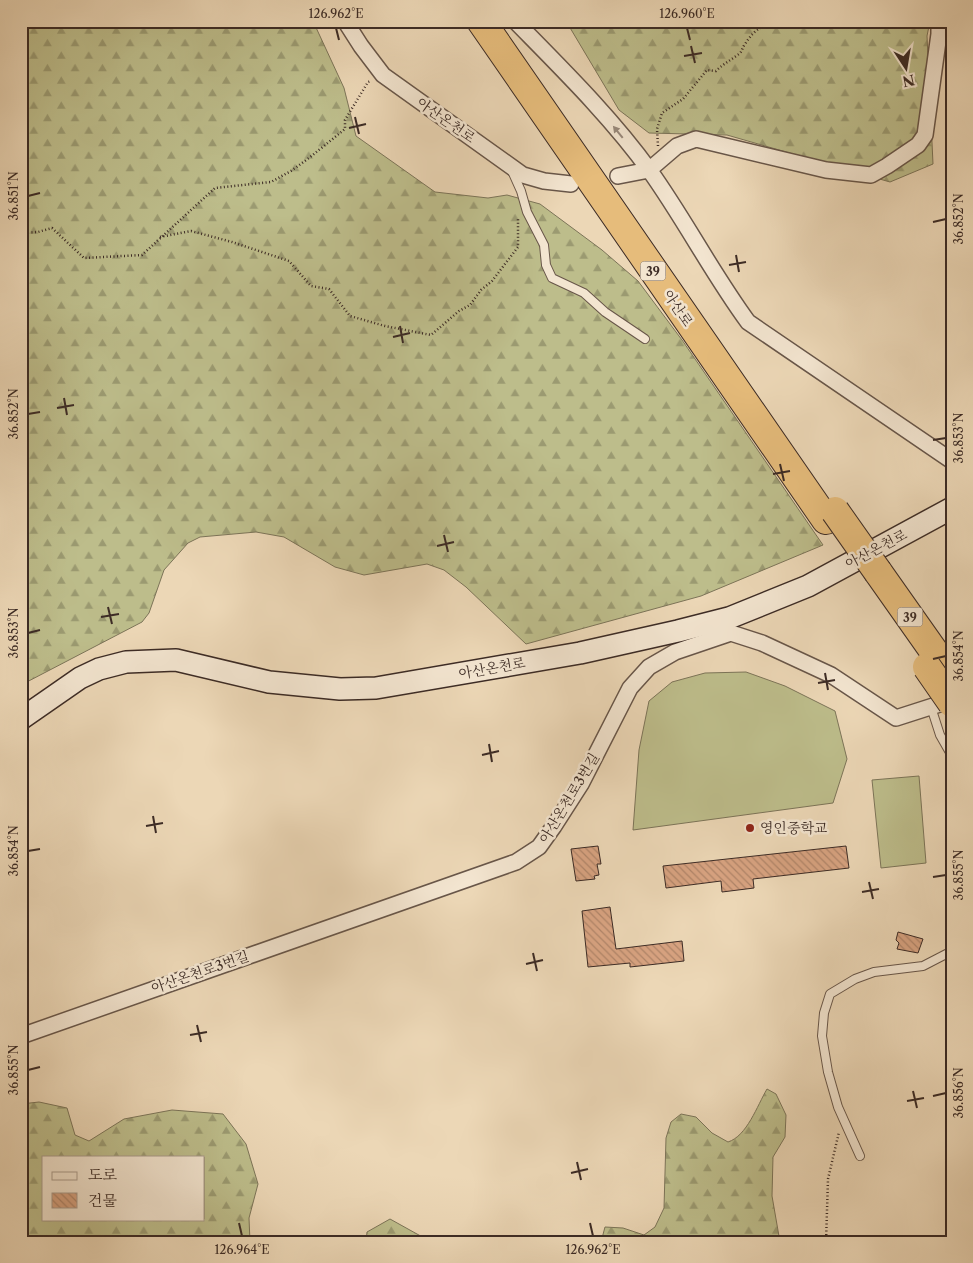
<svg xmlns="http://www.w3.org/2000/svg" width="973" height="1263" font-family="'Libre Caslon Text','Noto Serif KR',serif">
  <style>
    .forest { fill: url(#forest-firs); stroke: #7c7458; fill-rule: evenodd }
    .garden { fill: #bdbd8b; stroke: #7c7458 }
    .building { fill: url(#building-back-hatch); stroke: #3c2b25 }
    .lines { fill: none; stroke-linecap: round; stroke-linejoin: round }
    .lane-casing { stroke: #685649; stroke-width: 10 }
    .street-casing { stroke: #685649; stroke-width: 18 }
    .secondary-casing { stroke: #3c2b25; stroke-width: 24 }
    .highway-casing { stroke: #3c2b25; stroke-width: 30 }
    .path { stroke: #3c2b25; stroke-width: 2.5; stroke-dasharray: 1 2.5; stroke-linecap: butt }
    .lane { stroke: #f3e5d0; stroke-width: 8 }
    .street { stroke: #f3e5d0; stroke-width: 15 }
    .secondary { stroke: #f3e5d0; stroke-width: 21 }
    .highway { stroke: #e6bc7b; stroke-width: 28 }
    .highway-bridge-casing { stroke: #3c2b25; stroke-width: 30; stroke-linecap: butt }
    .highway-bridge { stroke: #e6bc7b; stroke-width: 28 }
    .oneway { fill: #98887a }
    .ticks { fill: none; stroke: #3c2b25; stroke-width: 2 }
    .poi-dot { fill: #8f2418; stroke: #f3e5d0; stroke-width: 2 }
    .labels { text-anchor: middle; dominant-baseline: central; stroke-width: 5; stroke-linejoin: round; paint-order: stroke }
    .shield { fill: #f3e5d0; stroke: #736358; stroke-width: 1 }
    .shield-label { font-size: 12px; font-weight: bold; fill: #3c2b25 }
    .street-label { font-size: 14px; fill: #3c2b25; stroke: #f3e5d0 }
    .poi-label { font-size: 14px; fill: #3c2b25; stroke: #f3e5d0; text-anchor: start }
    .neatline { fill: none; stroke: #3c2b25; stroke-width: 2 }
    .ticks-label { font-size: 12px; text-anchor: middle; fill: #3c2b25 }
  </style>
  <defs>
    <pattern id="forest-firs" width="22" height="20" patternUnits="userSpaceOnUse" patternTransform="scale(1.25)"><rect width="22" height="20" fill="#bdbd8b"/><path d="M5 1l3.5 6h-7zM16 11l3.5 6h-7z" fill="#9b9a71"/></pattern>
    <pattern id="building-back-hatch" width="6" height="6" patternUnits="userSpaceOnUse" patternTransform="scale(1.25)"><rect width="6" height="6" fill="#d8a381"/><path d="M-1 5l2 2M0 0l6 6M5-1l2 2" fill="none" stroke="#b08569"/></pattern>
  </defs>
  <rect width="100%" height="100%" fill="#ecd7b6"/>
  <filter id="stains"><feTurbulence type="fractalNoise" baseFrequency=".004" numOctaves="4"/><feColorMatrix values="0 0 0 0 .2 0 0 0 0 .09 0 0 0 0 .02 0 0 0 .5 -.17"/></filter>
  <radialGradient id="worn" r=".72"><stop offset=".6" stop-color="#630" stop-opacity="0"/><stop offset="1" stop-color="#630" stop-opacity=".3"/></radialGradient>
  <!-- forest -->
  <path class="forest" d="M21 21H313L344 88 356 136 435 192 488 198 507 195 540 204 602 250 638 281 682 340 823 545 701 596 526 644 466 587 444 570 427 564 364 575 335 567 284 537 256 532 200 537 188 543 164 570 149 613 142 622 21 685Z
    M566 21H930L927 36 933 164 890 182 727 135 649 133 619 110Z
    M767 1089 776 1094 786 1115 785 1137 773 1157 772 1196 780 1242H601L605 1227 623 1228 644 1235 655 1227 664 1208 666 1138 671 1122 681 1114 696 1117 712 1133 728 1142C747 1136 757 1106 767 1089Z
    M39 1102 67 1108 75 1135 89 1141 124 1119 172 1110 223 1114 246 1144 258 1184 249 1218 250 1242H21V1104ZM44 1157H204V1219H44Z
    M390 1219 426 1239 427 1242H366L367 1232Z"/>
  <!-- garden -->
  <path class="garden" d="M746 672 785 686 835 711 847 759 833 803 633 830 639 750 649 701 672 682 705 673Z
    M919 776 926 863 881 868 872 780Z"/>
  <!-- building -->
  <path class="building" d="M598 846 601 864H597L599 875 594 876 595 879 576 881 571 849Z
    M846 846 849 868 753 879 754 888 722 892 721 881 666 888 663 866Z
    M610 907 616 949 682 941 684 961 630 967V963L588 967 582 911Z
    M898 932 923 939 918 953 897 949 899 943 896 940Z"/>
  <g class="lines">
    <!-- lane casing -->
    <g class="lane-casing">
      <path id="lane" d="M512 171 521 191 527 212 544 245 546 265 552 278 584 293 605 312 645 339
        M931 707 940 735 952 756
        M860 1156 838 1107 828 1072 822 1036 824 1013 830 994 855 979 874 972 923 966 952 951"/>
    </g>
    <!-- street casing -->
    <g class="street-casing">
      <path id="street" d="M345 21 361 46 383 75 523 175 544 181 571 184
        M515 21C562 69 611 117 650 171 685 220 712 273 748 322L952 461
        M618 176 649 170 677 146 696 139 826 170 871 175 887 166 918 145 925 135 939 34V21
        M21 1036 516 862 539 847 554 826 581 784 630 688 649 667 675 652 731 633 762 643 831 675 896 718 952 700"/>
    </g>
    <!-- secondary casing -->
    <g class="secondary-casing">
      <path id="secondary" d="M21 719 80 678 99 669 126 662 176 660 269 682 340 689 376 688 580 653 678 631 729 618 808 586 952 508"/>
    </g>
    <!-- highway casing -->
    <g class="highway-casing">
      <path id="highway" d="M481 21 826 520
        M878 572 952 677"/>
    </g>
    <!-- path -->
    <path class="path" d="M658 146 657 129 662 113 683 99 707 70 716 71C723 64 731 60 739 54 742 52 742 48 745 44 750 36 757 28 765 26L767 21
      M21 233 38 232 52 228 84 258 142 255 215 188 271 182 291 171 309 158 345 129V120L368 82 371 81
      M160 237 191 231 232 242 289 261 311 286 329 289 350 316 385 326 431 335 459 311 470 305 481 290 492 281 518 247V218
      M826 1242 828 1179 839 1132"/>
    <!-- lane -->
    <use href="#lane" class="lane"/>
    <!-- street -->
    <use href="#street" class="street"/>
    <!-- secondary -->
    <use href="#secondary" class="secondary"/>
    <!-- highway -->
    <use href="#highway" class="highway"/>
    <!-- highway-bridge casing -->
    <g class="highway-bridge-casing">
      <path id="highway-bridge" d="M835 511 878 572
        M927 667 952 703"/>
    </g>
    <!-- highway-bridge -->
    <use href="#highway-bridge" class="highway-bridge"/>
  </g>
  <!-- one-way arrows -->
  <defs><path id="oneway-solid" d="M-6-.8H1V-3.2L6.5 0L1 3.2V.8H-6Z" transform="scale(1.25)"/></defs>
  <use class="oneway" href="#oneway-solid" transform="translate(618 132) rotate(-129)"/>
  <!-- ticks -->
  <path class="ticks" d="M336 28 339 40M687 28 690 40M691 46 695 63M684 56 702 53M355 117 359 134M349 128 366 124M28 196 40 193M933 222 946 219M736 255 739 272M729 265 746 262M400 326 403 343M393 337 410 333M64 398 67 415M57 408 74 405M28 414 40 412M933 440 946 438M780 464 784 481M773 474 790 471M444 535 448 552M437 546 454 542M108 607 112 624M101 617 119 614M28 633 40 630M933 659 946 656M825 673 828 690M818 683 835 680M489 744 492 762M482 755 499 751M153 816 156 833M146 826 163 823M28 851 40 849M933 877 946 875M869 882 873 899M862 892 879 889M533 953 537 971M526 964 543 960M197 1025 201 1042M190 1035 207 1032M28 1070 40 1067M913 1091 917 1108M933 1096 946 1093M907 1101 924 1098M577 1162 581 1180M571 1173 588 1169M239 1223 242 1236M590 1223 593 1236"/>
  <!-- markers -->
  <circle class="poi-dot" cx="750" cy="828" r="5"/>
  <g class="labels">
    <!-- shield labels -->
    <g class="shield">
      <rect x="640.5" y="261.5" width="25" height="19" rx="4"/>
      <rect x="897.5" y="607.5" width="25" height="19" rx="4"/>
    </g>
    <g class="shield-label">
      <text x="653" y="271">39</text>
      <text x="910" y="617">39</text>
    </g>
    <!-- street labels -->
    <g class="street-label">
      <text transform="translate(446 120) rotate(35)">아산온천로</text>
      <text transform="translate(678 308) rotate(56)">아산로</text>
      <text transform="translate(876 549) rotate(-28)">아산온천로</text>
      <text transform="translate(492 668) rotate(-10)">아산온천로</text>
      <text transform="translate(569 798) rotate(-59)">아산온천로3번길</text>
      <text transform="translate(200 972) rotate(-19)">아산온천로3번길</text>
    </g>
    <!-- poi labels -->
    <g class="poi-label">
      <text x="760" y="828">영인중학교</text>
    </g>
  </g>
  <!-- margin -->
  <rect width="973" height="1263" fill="none" stroke="#ecd7b6" stroke-width="55"/>
  <!-- legend -->
  <rect x="42" y="1156" width="162" height="65" fill="#f3e5d0" stroke="#aa9b8c"/>
  <rect x="52" y="1172" width="25" height="8" fill="#f3e5d0" stroke="#aa9b8c"/>
  <text x="88" y="1180" font-size="15" fill="#3c2b25">도로</text>
  <rect x="52" y="1193" width="25" height="15" fill="url(#building-back-hatch)" stroke="#aa9b8c"/>
  <text x="88" y="1206" font-size="15" fill="#3c2b25">건물</text>
  <!-- north arrow -->
  <g transform="translate(906 68) rotate(168)" stroke="#f3e5d0" stroke-width="4" paint-order="stroke">
  <path d="M0-4L9 19L0 12L-9 19Z" fill="#3c2b25"/>
  <text y="-8" font-size="14" font-weight="bold" text-anchor="middle" fill="#3c2b25">N</text>
  </g>
  <rect x="28" y="28" width="918" height="1208" class="neatline"/>
  <g class="ticks-label">
    <text x="336" y="18">126.962°E</text>
    <text x="687" y="18">126.960°E</text>
    <text transform="translate(14 196) rotate(-90)" y="4">36.851°N</text>
    <text transform="translate(959 219) rotate(-90)" y="4">36.852°N</text>
    <text transform="translate(14 414) rotate(-90)" y="4">36.852°N</text>
    <text transform="translate(959 438) rotate(-90)" y="4">36.853°N</text>
    <text transform="translate(14 633) rotate(-90)" y="4">36.853°N</text>
    <text transform="translate(959 656) rotate(-90)" y="4">36.854°N</text>
    <text transform="translate(14 851) rotate(-90)" y="4">36.854°N</text>
    <text transform="translate(959 875) rotate(-90)" y="4">36.855°N</text>
    <text transform="translate(14 1070) rotate(-90)" y="4">36.855°N</text>
    <text transform="translate(959 1093) rotate(-90)" y="4">36.856°N</text>
    <text x="242" y="1254">126.964°E</text>
    <text x="593" y="1254">126.962°E</text>
  </g>
  <rect width="100%" height="100%" filter="url(#stains)"/>
  <rect width="100%" height="100%" fill="url(#worn)"/>
</svg>
